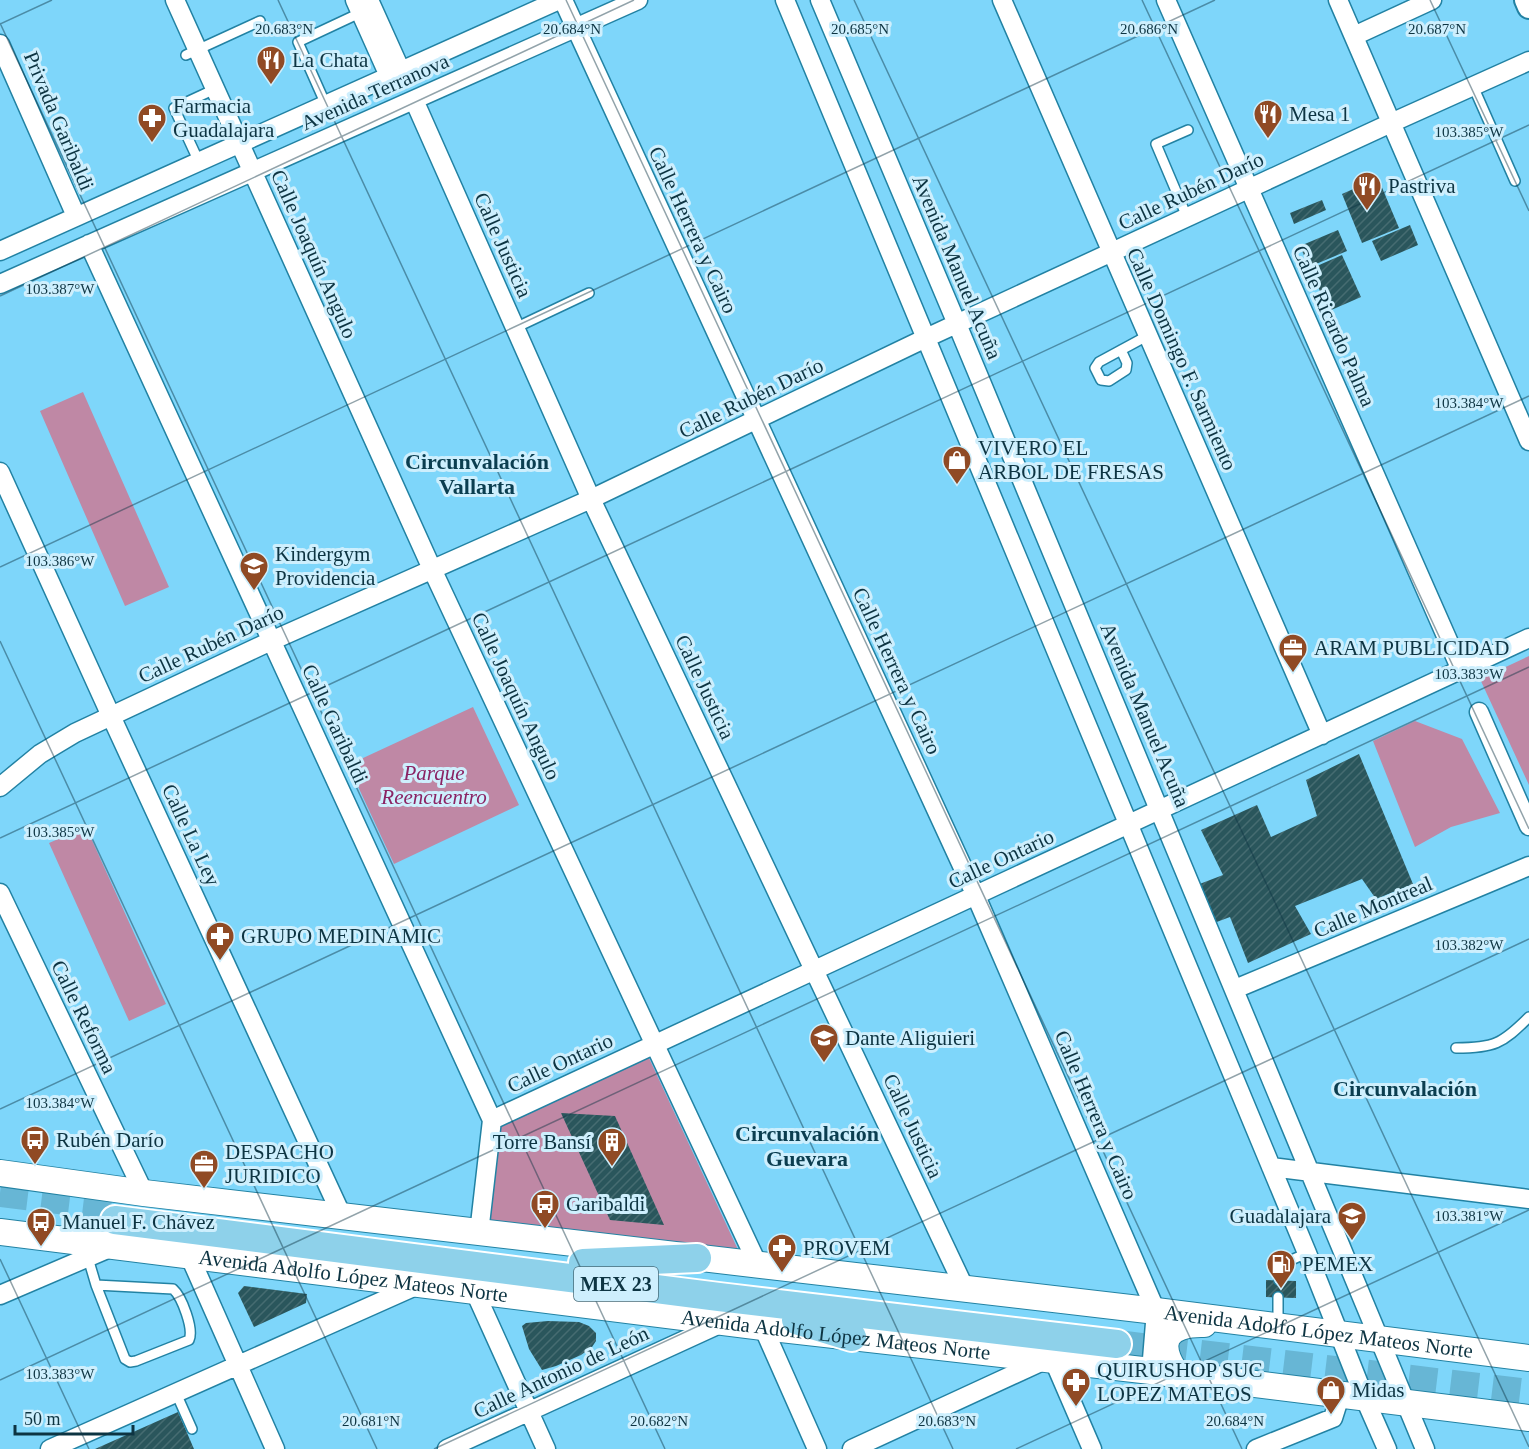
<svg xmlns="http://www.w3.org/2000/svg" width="1529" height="1449" font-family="'Times New Roman',serif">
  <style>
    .green { fill: #bf88a5 }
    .building { fill: url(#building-hatch) }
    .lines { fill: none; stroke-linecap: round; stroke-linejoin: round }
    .primary-tunnel { stroke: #67b6d5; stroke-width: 28; stroke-dasharray: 28 14; stroke-linecap: butt }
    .service-casing { stroke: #2282a3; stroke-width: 12 }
    .minor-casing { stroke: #2282a3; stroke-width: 21 }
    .tertiary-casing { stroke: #2282a3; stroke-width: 26 }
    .secondary-casing { stroke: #2282a3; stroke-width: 28 }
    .primary-casing { stroke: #fff; stroke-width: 32 }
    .service { stroke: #fff; stroke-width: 9 }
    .minor { stroke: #fff; stroke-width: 18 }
    .tertiary { stroke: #fff; stroke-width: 22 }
    .secondary { stroke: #fff; stroke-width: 26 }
    .primary { stroke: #8ed1ea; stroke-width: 28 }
    .ticks { fill: none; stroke: #0d3442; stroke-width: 1.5; stroke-opacity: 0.45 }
    .labels { text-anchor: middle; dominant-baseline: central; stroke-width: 6; stroke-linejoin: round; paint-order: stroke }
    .shield { fill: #ceeffd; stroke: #476c7a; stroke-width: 1.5 }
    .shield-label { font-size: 20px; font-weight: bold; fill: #0d3442 }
    .poi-label { font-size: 21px; fill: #0d3442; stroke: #ceeffd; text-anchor: start }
    .street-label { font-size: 21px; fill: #0d3442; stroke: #ceeffd }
    .park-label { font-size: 21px; font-style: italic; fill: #8a2364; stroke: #ceeffd }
    .neighbourhood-label { font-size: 22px; font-weight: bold; fill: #0b3e50; stroke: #ceeffd }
    .ticks-label { font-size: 15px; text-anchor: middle; fill: #0d3442; stroke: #ceeffd; stroke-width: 6; stroke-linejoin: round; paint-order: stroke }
  </style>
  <defs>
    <pattern id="building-hatch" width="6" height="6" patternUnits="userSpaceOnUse" patternTransform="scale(1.5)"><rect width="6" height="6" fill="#2a565c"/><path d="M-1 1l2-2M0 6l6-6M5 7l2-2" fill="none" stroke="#466c71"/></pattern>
  </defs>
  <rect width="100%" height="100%" fill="#7ed6fa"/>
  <!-- green -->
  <path class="green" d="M83 392 169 587 125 606 40 411Z
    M1529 656V785L1480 679Z
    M473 707 519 805 394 864 348 765Z
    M1415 721 1462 739 1500 813 1451 827 1415 847 1373 741Z
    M86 827 166 1004 129 1021 49 843Z
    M649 1058 740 1254 489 1225 500 1127Z"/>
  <!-- building -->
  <path class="building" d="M1378 178 1399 228 1362 243 1342 194Z
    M1322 200 1326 210 1294 224 1290 213Z
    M1410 225 1418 245 1381 261 1372 241Z
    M1338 230 1347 251 1309 267 1300 246Z
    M1342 255 1361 297 1329 311 1310 269Z
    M1359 754 1413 884 1376 899 1362 879 1295 906 1311 934 1248 963 1230 917 1214 923 1197 885 1223 875 1201 830 1257 805 1271 837 1317 816 1306 780Z
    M561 1113 615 1116 664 1225 610 1220Z
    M1266 1280 1296 1281V1298L1266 1297Z
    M244 1286 307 1294 306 1303 254 1327 238 1293Z
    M548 1321 579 1322 589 1326 596 1333V1341L592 1347 581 1355 556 1366 542 1370 529 1349 522 1326 526 1323Z
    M178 1412 194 1449H95Z"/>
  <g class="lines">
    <!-- primary-tunnel -->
    <path class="primary-tunnel" d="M0 1193 124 1208
      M1117 1344 1529 1393"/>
    <!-- service casing -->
    <g class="service-casing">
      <path id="service" d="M186 55 260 21
        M1473 86 1515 181
        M326 105 298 42 362 12
        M199 162 174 108 215 89
        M1187 217 1156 144 1188 130
        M515 328 589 293
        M1121 350 1127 363 1126 370 1109 381 1101 380 1095 368 1099 362 1147 336
        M1456 1048C1494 1048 1502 1044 1529 1017
        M88 1258 96 1285 125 1359 130 1362 136 1361 189 1340C194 1329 182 1297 173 1289L96 1285
        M1279 1280 1280 1265 1307 1253
        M1278 1325V1297
        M176 1393 192 1429"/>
    </g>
    <!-- minor casing -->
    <g class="minor-casing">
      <path id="minor" d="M175 0 432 569 758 1265
        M355 0 389 76
        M369 0 401 71
        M563 0 976 896 1156 1311 1151 1371
        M785 0 1307 1253 1365 1399 1387 1449
        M820 0 957 324 1425 1449
        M1002 0 1322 735
        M1166 0 1461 670
        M1338 0 1529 441
        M1354 36 1432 0
        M0 44 76 216
        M414 100 591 499 965 1289
        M89 244 492 1120 479 1233
        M0 251 559 0
        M0 284 638 0
        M0 472 111 716 342 1216
        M1479 712 1529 826
        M0 787 40 754 75 733 271 641 591 499 926 338 1391 123 1529 61
        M0 893 144 1193
        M1235 989 1529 866
        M492 1120 1529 638
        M1271 1167 1529 1199
        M190 1257 275 1449
        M475 1292 546 1449
        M0 1295 112 1247
        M763 1327 817 1449
        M1054 1361 1092 1449
        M50 1449 418 1285
        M447 1449 724 1322
        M852 1449 1045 1360
        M1256 1449 1333 1418 1340 1396"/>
    </g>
    <!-- tertiary casing -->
    <g class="tertiary-casing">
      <path id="tertiary" d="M1526 0 1529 7"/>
    </g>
    <!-- secondary casing -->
    <g class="secondary-casing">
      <g id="secondary">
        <path id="s1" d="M0 1173 144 1193 1156 1311 1529 1358"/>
        <path id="s2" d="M0 1232 763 1327 1151 1371 1529 1418"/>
        <path d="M1177 1374C1154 1343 1166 1323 1204 1324"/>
      </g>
    </g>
    <!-- primary casing -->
    <g class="primary-casing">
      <path id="primary" d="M115 1220 719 1297 1117 1344
        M583 1263 697 1258
        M796 1320 852 1337"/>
    </g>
    <!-- service -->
    <use href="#service" class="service"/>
    <!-- minor -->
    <use href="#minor" class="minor"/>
    <!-- tertiary -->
    <use href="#tertiary" class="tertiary"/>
    <!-- secondary -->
    <use href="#secondary" class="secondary"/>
    <!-- primary -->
    <use href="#primary" class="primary"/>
  </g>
  <!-- ticks -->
  <path class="ticks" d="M278 0 953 1449M566 0 1242 1449M854 0 1529 1447M1142 0 1529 829M1430 0 1529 211M0 23 665 1449M0 24 52 0M0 296 634 0M0 567 1215 0M0 641 377 1449M0 838 1529 125M0 1109 1529 396M0 1259 89 1449M0 1380 1529 667M434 1449 1529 939M1016 1449 1529 1210"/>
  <!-- icons -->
  <defs>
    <g id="restaurant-pin" transform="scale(1.5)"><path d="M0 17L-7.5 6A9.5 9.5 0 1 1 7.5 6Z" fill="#904a24" stroke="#ceeffd"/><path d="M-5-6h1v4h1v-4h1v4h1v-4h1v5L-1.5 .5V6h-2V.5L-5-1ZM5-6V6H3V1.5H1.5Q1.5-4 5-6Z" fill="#fff"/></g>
    <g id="pharmacy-pin" transform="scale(1.5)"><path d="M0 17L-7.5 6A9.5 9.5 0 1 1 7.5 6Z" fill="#904a24" stroke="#ceeffd"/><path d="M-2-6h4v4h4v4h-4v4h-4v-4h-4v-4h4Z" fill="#fff"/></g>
    <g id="shop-pin" transform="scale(1.5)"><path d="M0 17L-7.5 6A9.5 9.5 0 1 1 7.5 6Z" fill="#904a24" stroke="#ceeffd"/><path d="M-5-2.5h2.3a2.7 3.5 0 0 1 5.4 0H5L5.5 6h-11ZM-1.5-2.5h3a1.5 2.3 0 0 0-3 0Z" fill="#fff"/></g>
    <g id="school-pin" transform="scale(1.5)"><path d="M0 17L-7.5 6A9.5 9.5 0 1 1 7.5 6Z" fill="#904a24" stroke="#ceeffd"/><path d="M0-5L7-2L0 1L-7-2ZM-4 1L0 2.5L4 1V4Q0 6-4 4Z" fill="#fff"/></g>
    <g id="office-pin" transform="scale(1.5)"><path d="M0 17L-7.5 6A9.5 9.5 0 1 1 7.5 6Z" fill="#904a24" stroke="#ceeffd"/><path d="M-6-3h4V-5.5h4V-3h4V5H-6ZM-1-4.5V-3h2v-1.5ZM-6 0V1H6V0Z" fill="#fff"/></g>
    <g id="bus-pin" transform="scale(1.5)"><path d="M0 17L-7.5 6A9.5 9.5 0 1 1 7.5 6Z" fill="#904a24" stroke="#ceeffd"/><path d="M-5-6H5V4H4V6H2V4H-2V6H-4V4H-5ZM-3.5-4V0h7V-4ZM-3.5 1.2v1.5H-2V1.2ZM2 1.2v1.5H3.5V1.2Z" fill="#fff"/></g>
    <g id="building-pin" transform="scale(1.5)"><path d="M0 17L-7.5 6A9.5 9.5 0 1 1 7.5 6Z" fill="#904a24" stroke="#ceeffd"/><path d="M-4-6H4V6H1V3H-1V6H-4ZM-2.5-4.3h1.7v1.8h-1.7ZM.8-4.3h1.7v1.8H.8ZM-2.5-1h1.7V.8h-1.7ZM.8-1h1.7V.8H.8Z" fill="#fff"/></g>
    <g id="fuel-pin" transform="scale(1.5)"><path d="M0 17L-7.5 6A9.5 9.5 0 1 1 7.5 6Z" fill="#904a24" stroke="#ceeffd"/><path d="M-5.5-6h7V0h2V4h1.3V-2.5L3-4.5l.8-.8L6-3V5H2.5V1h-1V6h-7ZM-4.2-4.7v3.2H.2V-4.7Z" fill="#fff"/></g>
  </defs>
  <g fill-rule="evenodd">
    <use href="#restaurant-pin" x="271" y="60"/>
    <use href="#restaurant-pin" x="1268" y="114"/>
    <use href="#pharmacy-pin" x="152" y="118"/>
    <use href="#restaurant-pin" x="1367" y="186"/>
    <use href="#shop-pin" x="957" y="460"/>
    <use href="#school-pin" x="254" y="566"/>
    <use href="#office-pin" x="1293" y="648"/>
    <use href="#pharmacy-pin" x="220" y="936"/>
    <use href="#school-pin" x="824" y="1038"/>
    <use href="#bus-pin" x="35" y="1140"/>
    <use href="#building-pin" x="612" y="1142"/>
    <use href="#office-pin" x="204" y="1164"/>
    <use href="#bus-pin" x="545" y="1204"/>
    <use href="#school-pin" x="1352" y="1216"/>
    <use href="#bus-pin" x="41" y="1222"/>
    <use href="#pharmacy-pin" x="782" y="1248"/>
    <use href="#fuel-pin" x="1281" y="1264"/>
    <use href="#pharmacy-pin" x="1076" y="1382"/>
    <use href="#shop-pin" x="1331" y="1390"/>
  </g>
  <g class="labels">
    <!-- shield labels -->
    <rect class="shield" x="574" y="1267" width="84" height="34" rx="4.5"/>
    <g class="shield-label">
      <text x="616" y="1284">MEX 23</text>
    </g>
    <!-- poi labels -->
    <g class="poi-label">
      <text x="292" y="60">La Chata</text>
      <text x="173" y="106">Farmacia<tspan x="173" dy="24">Guadalajara</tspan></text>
      <text x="1289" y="114">Mesa 1</text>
      <text x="1388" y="186">Pastriva</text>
      <text x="978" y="448">VIVERO EL<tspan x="978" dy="24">ARBOL DE FRESAS</tspan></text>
      <text x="275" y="554">Kindergym<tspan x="275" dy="24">Providencia</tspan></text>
      <text x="1314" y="648">ARAM PUBLICIDAD</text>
      <text x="241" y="936">GRUPO MEDINAMIC</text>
      <text x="845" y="1038">Dante Aliguieri</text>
      <text x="56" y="1140">Rubén Darío</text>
      <text x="591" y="1142" text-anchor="end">Torre Bansí</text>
      <text x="225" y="1152">DESPACHO<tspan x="225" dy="24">JURIDICO</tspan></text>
      <text x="566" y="1204">Garibaldi</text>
      <text x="1331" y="1216" text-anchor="end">Guadalajara</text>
      <text x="62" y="1222">Manuel F. Chávez</text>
      <text x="803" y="1248">PROVEM</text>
      <text x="1302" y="1264">PEMEX</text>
      <text x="1097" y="1370">QUIRUSHOP SUC<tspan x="1097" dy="24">LOPEZ MATEOS</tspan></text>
      <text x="1352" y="1390">Midas</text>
    </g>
    <!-- street labels -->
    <g class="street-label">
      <text transform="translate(375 92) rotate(-24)">Avenida Terranova</text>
      <text transform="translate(59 121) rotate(67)">Privada Garibaldi</text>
      <text transform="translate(1191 191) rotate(-25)">Calle Rubén Darío</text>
      <text transform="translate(693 230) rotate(65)">Calle Herrera y Cairo</text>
      <text transform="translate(503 245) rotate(66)">Calle Justicia</text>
      <text transform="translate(314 254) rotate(66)">Calle Joaquín Angulo</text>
      <text transform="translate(957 267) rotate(67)">Avenida Manuel Acuña</text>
      <text transform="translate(1334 326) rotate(66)">Calle Ricardo Palma</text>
      <text transform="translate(1182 359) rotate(66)">Calle Domingo F. Sarmiento</text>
      <text transform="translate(751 398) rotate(-26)">Calle Rubén Darío</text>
      <text transform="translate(211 644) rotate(-25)">Calle Rubén Darío</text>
      <text transform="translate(897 671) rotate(65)">Calle Herrera y Cairo</text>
      <text transform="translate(705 687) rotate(65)">Calle Justicia</text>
      <text transform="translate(516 696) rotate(65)">Calle Joaquín Angulo</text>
      <text transform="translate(1145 715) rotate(67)">Avenida Manuel Acuña</text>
      <text transform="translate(335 724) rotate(65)">Calle Garibaldi</text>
      <text transform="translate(191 835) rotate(65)">Calle La Ley</text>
      <text transform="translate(1001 859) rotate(-25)">Calle Ontario</text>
      <text transform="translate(1373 907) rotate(-23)">Calle Montreal</text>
      <text transform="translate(84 1017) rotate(64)">Calle Reforma</text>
      <text transform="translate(560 1063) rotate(-25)">Calle Ontario</text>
      <text transform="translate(1096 1115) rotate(67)">Calle Herrera y Cairo</text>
      <text transform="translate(913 1126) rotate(65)">Calle Justicia</text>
      <text stroke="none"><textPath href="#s2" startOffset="356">Avenida Adolfo López Mateos Norte</textPath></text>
      <text stroke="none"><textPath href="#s1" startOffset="1328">Avenida Adolfo López Mateos Norte</textPath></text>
      <text stroke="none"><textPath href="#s2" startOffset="842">Avenida Adolfo López Mateos Norte</textPath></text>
      <text transform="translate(561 1372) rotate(-25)">Calle Antonio de León</text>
    </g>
    <!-- park labels -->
    <g class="park-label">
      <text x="434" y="773">Parque<tspan x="434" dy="24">Reencuentro</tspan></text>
    </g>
    <!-- neighbourhood labels -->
    <g class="neighbourhood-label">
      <text x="477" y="461">Circunvalación<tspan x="477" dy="25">Vallarta</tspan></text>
      <text x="1405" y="1088">Circunvalación</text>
      <text x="807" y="1133">Circunvalación<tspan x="807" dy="25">Guevara</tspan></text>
    </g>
  </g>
  <g class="ticks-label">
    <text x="284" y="34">20.683°N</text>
    <text x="572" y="34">20.684°N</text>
    <text x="860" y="34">20.685°N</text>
    <text x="1149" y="34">20.686°N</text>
    <text x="1437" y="34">20.687°N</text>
    <text x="1469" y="137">103.385°W</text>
    <text x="60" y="294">103.387°W</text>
    <text x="1469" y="408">103.384°W</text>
    <text x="60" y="566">103.386°W</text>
    <text x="1469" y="679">103.383°W</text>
    <text x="60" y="837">103.385°W</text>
    <text x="1469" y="950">103.382°W</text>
    <text x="60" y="1108">103.384°W</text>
    <text x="1469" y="1221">103.381°W</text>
    <text x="60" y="1379">103.383°W</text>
    <text x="371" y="1426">20.681°N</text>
    <text x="659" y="1426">20.682°N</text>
    <text x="947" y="1426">20.683°N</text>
    <text x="1235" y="1426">20.684°N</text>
  </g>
  <!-- scale -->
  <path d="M15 1425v9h118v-9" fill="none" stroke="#0d3442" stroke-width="3"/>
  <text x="24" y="1425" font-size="18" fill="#0d3442" stroke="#ceeffd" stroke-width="4.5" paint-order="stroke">50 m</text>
</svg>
